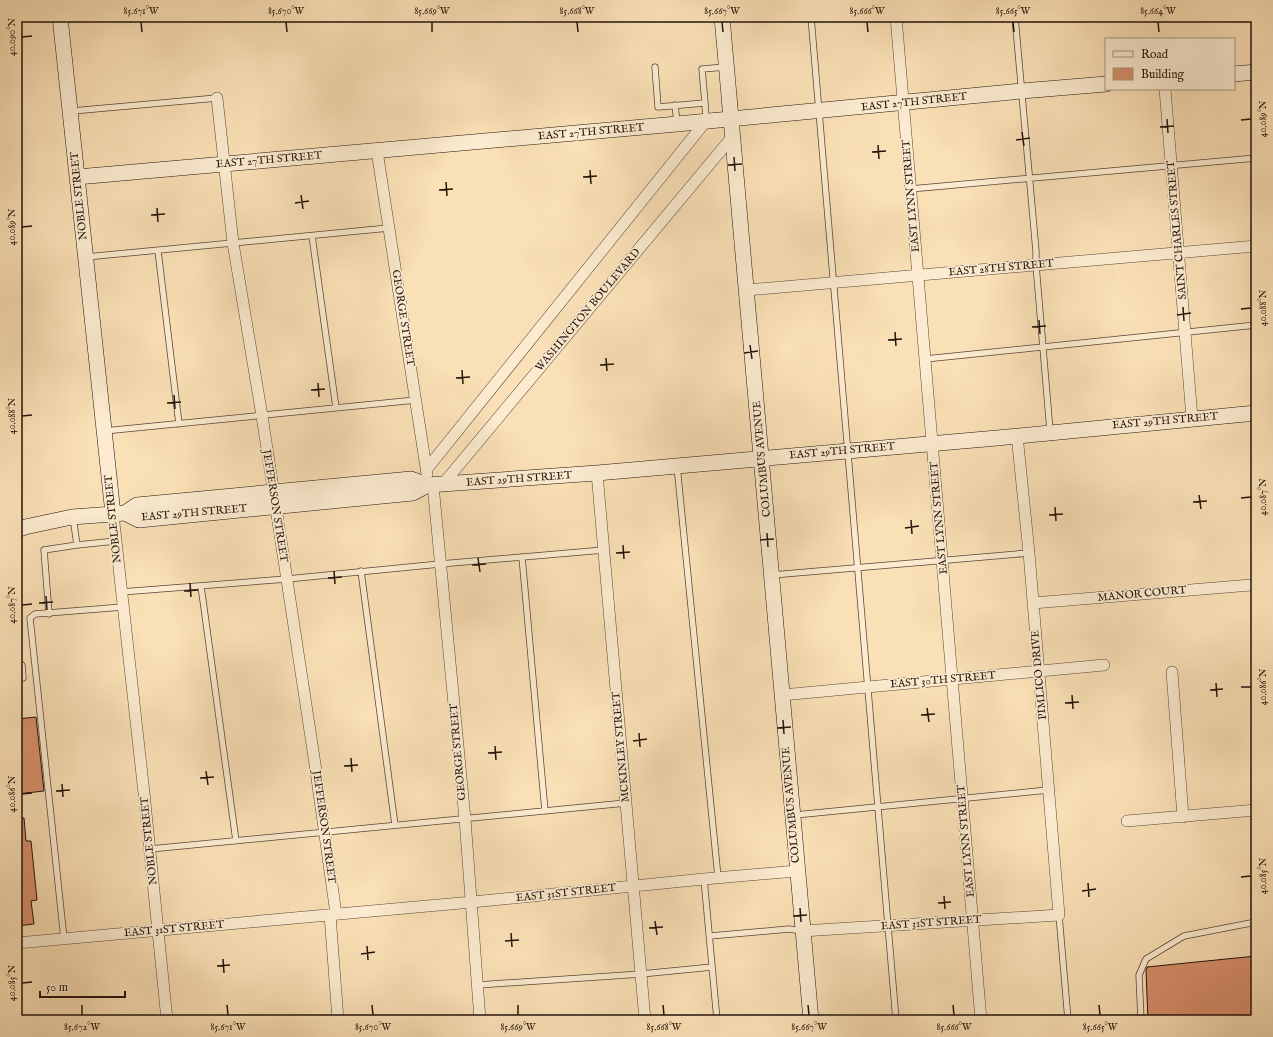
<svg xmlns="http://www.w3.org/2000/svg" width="1273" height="1037" font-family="'IM FELL English',serif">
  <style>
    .building { fill: #d9906c; stroke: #22130b }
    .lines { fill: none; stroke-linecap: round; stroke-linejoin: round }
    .lane-casing { stroke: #584636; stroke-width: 7 }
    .street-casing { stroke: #584636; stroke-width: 12 }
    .secondary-casing { stroke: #22130b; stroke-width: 16 }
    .lane { stroke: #fcebd0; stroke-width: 5.5 }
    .street { stroke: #fcebd0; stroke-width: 11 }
    .secondary { stroke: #fcebd0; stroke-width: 15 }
    .ticks { fill: none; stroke: #22130b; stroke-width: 1.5 }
    .labels { text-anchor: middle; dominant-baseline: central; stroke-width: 3.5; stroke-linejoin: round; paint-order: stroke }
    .street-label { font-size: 11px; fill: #22130b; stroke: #fcebd0 }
    .neatline { fill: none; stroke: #22130b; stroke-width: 1.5 }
    .ticks-label { font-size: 10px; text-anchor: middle; fill: #22130b }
  </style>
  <rect width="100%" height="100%" fill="#fae0b6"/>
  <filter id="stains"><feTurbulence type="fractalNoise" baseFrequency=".005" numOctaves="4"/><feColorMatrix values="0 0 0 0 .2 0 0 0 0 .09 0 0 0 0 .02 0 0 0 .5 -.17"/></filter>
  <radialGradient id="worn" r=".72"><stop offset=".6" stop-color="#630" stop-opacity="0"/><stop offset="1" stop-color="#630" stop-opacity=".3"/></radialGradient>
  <!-- building -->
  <path class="building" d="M36 717 44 791 17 794V719Z
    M17 818H24L26 841H31L37 900 31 901 34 924 17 926Z
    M1256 956V1020H1192V1019L1148 1020 1146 971 1147 967Z"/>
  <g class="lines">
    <!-- lane casing -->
    <g class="lane-casing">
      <path id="lane" d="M811 17 896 1020
        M1015 17 1036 251V265L1050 431
        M655 67 658 107 705 103 702 69 726 67
        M705 103 706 121
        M675 105 677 123
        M72 111 217 98
        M910 189 1256 158
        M312 236 336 408
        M158 251 179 424
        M86 257 389 228
        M925 359 1256 325
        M104 431 416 400
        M677 466 718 877
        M73 517 77 545 116 541
        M522 557 545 811
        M361 571 395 825
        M772 575 1029 553
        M201 586 236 841
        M121 592 287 579 440 564 604 550
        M49 614 44 550 77 545
        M17 662 22 665 23 678
        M795 815 1048 790
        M150 849 626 803
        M704 879 717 1020
        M1059 915 1068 1020
        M710 936 789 929 802 931
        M64 939 30 618 35 614 123 607
        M478 985 641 974 712 967
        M1141 1020 1139 975 1146 959 1184 936 1256 922"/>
    </g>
    <!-- street casing -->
    <g class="street-casing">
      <path id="street" d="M896 17 981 1020
        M1165 89 1192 418
        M217 98 233 243 262 416 315 764 336 914
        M377 151 427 474
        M747 290 1256 246
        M426 470 706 121
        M597 473 645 1020
        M443 484 733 136
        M433 485 465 819 480 1020
        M113 514 144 793 167 1020
        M1033 603 1251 585
        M1172 672 1183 817
        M782 695 1104 665
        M1127 821 1256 810
        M330 915 338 1020
        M802 931 1059 915 1029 553 1017 435
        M17 943 472 902 704 879 797 871"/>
    </g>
    <!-- secondary casing -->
    <g class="secondary-casing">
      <path id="secondary" d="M60 17 113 514
        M722 17 811 1020
        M1234 74 1256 72
        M77 177 677 124 1022 91 1106 84
        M125 513 137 505 411 479 428 485
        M17 530 25 527 72 517 113 514 125 513 139 520 413 493 428 485 597 473 997 438 1256 413"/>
    </g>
    <!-- lane -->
    <use href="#lane" class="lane"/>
    <!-- street -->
    <use href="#street" class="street"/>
    <!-- secondary -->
    <use href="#secondary" class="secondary"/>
  </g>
  <!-- ticks -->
  <path class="ticks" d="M141 22 142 32M286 22 287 32M432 22V32M577 22 578 32M722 22 723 32M867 22 868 32M1013 22 1014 32M1158 22 1159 32M22 37 32 36M1167 119 1168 133M1241 120 1251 119M1160 127 1174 126M1022 132 1024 146M1016 140 1030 138M878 145 879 159M872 152 886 151M734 157 735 171M728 165 742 164M590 170 591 184M583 177 597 176M446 182 447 196M439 190 453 189M301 195 303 209M295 203 309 201M157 208 158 222M151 215 165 214M22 227 32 226M1183 307 1184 321M1241 309 1251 308M1177 315 1191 313M1039 320 1040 334M1032 327 1046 326M895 332 896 346M888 340 902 339M750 345 752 359M744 353 758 351M606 358 607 371M600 365 614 364M462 370 463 384M456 378 470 377M318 383 319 397M311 390 325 389M174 395 175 409M167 403 181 402M22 416 32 415M1199 495 1201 509M1241 498 1251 497M1193 502 1207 501M1055 507 1056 521M1049 515 1063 514M911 520 912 534M905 528 919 526M767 533 768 547M760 540 774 539M623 545 624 559M616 553 630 552M478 558 480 572M472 565 486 564M334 571 335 584M328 578 342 577M190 583 191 597M184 591 198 590M46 596 47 610M39 603 53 602M22 605 32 604M1216 683 1217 697M1241 687H1251M1210 690 1223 689M1072 695 1073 709M1065 703 1079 702M927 708 929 722M921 715 935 714M783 720 784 734M777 728 791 727M639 733 640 747M633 741 647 739M495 746 496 760M488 753 502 752M351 758 352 772M344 766 358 765M206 771 208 785M200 778 214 777M62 784 63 797M56 791 70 790M22 794 32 793M1241 877 1251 876M1088 883 1089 897M1082 891 1096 889M944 896 945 909M938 903 951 902M800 908 801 922M793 916 807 915M655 921 657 935M649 928 663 927M511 933 512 947M505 941 519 940M367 946 368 960M361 954 375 952M223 959 224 973M217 966 230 965M22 983 32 982M82 1005V1015M227 1005 228 1015M372 1005 373 1015M518 1005V1015M663 1005 664 1015M808 1005 809 1015M953 1005 954 1015M1099 1005 1100 1015"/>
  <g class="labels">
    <!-- street labels -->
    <g class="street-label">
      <text transform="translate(914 102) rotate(-6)">EAST 27TH STREET</text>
      <text transform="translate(591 132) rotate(-5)">EAST 27TH STREET</text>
      <text transform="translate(269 160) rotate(-5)">EAST 27TH STREET</text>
      <text transform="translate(79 196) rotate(-96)">NOBLE STREET</text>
      <text transform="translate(911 196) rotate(-95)">EAST LYNN STREET</text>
      <text transform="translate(1177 230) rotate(-95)">SAINT CHARLES STREET</text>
      <text transform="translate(1001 268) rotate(-5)">EAST 28TH STREET</text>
      <text transform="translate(588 310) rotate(-50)">WASHINGTON BOULEVARD</text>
      <text transform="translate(403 318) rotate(81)">GEORGE STREET</text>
      <text transform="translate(1165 421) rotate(-5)">EAST 29TH STREET</text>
      <text transform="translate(842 451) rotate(-5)">EAST 29TH STREET</text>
      <text transform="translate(762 459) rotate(-95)">COLUMBUS AVENUE</text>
      <text transform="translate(519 479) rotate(-4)">EAST 29TH STREET</text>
      <text transform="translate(275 506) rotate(81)">JEFFERSON STREET</text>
      <text transform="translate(194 513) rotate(-5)">EAST 29TH STREET</text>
      <text transform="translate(939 518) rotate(-95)">EAST LYNN STREET</text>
      <text transform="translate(113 519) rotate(-96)">NOBLE STREET</text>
      <text transform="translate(1142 594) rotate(-5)">MANOR COURT</text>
      <text transform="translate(1039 675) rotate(-95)">PIMLICO DRIVE</text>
      <text transform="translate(943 680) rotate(-5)">EAST 30TH STREET</text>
      <text transform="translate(621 747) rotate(-95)">MCKINLEY STREET</text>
      <text transform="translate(458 752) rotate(-95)">GEORGE STREET</text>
      <text transform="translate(791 805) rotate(-95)">COLUMBUS AVENUE</text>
      <text transform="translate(324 827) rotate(82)">JEFFERSON STREET</text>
      <text transform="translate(149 841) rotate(-96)">NOBLE STREET</text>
      <text transform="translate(966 841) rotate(-95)">EAST LYNN STREET</text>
      <text transform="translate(566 893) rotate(-6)">EAST 31ST STREET</text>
      <text transform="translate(931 923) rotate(-4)">EAST 31ST STREET</text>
      <text transform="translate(174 929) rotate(-5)">EAST 31ST STREET</text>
    </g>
  </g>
  <!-- margin -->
  <rect width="1273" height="1037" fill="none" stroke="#fae0b6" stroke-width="44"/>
  <!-- legend -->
  <rect x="1105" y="38" width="130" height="52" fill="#fcebd0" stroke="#a59581"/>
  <rect x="1113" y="51" width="20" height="6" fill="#fcebd0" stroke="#a59581"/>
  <text x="1141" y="58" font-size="12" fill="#22130b">Road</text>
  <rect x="1113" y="68" width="20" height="12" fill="#d9906c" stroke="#a59581"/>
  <text x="1141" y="78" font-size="12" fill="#22130b">Building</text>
  <!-- scale -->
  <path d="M40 991v6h85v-6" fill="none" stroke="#22130b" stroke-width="2"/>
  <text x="46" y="991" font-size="12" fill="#22130b" stroke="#fcebd0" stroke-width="3" paint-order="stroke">50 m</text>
  <rect x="22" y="22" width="1229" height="993" class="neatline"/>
  <g class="ticks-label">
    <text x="141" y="14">85.671°W</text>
    <text x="286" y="14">85.670°W</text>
    <text x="432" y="14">85.669°W</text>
    <text x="577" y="14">85.668°W</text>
    <text x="722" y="14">85.667°W</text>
    <text x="867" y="14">85.666°W</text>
    <text x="1013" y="14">85.665°W</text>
    <text x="1158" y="14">85.664°W</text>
    <text transform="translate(11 37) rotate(-90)" y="4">40.090°N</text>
    <text transform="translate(1262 119) rotate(-90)" y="4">40.089°N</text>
    <text transform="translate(11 227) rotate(-90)" y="4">40.089°N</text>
    <text transform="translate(1262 308) rotate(-90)" y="4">40.088°N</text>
    <text transform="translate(11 416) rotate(-90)" y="4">40.088°N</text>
    <text transform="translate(1262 497) rotate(-90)" y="4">40.087°N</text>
    <text transform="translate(11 605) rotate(-90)" y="4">40.087°N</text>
    <text transform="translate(1262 687) rotate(-90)" y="4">40.086°N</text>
    <text transform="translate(11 794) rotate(-90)" y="4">40.086°N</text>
    <text transform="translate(1262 876) rotate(-90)" y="4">40.085°N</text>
    <text transform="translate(11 983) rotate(-90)" y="4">40.085°N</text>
    <text x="82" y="1030">85.672°W</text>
    <text x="228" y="1030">85.671°W</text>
    <text x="373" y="1030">85.670°W</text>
    <text x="518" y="1030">85.669°W</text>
    <text x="664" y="1030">85.668°W</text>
    <text x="809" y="1030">85.667°W</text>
    <text x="954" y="1030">85.666°W</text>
    <text x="1100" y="1030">85.665°W</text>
  </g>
  <rect width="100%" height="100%" filter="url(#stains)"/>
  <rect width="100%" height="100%" fill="url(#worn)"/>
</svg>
